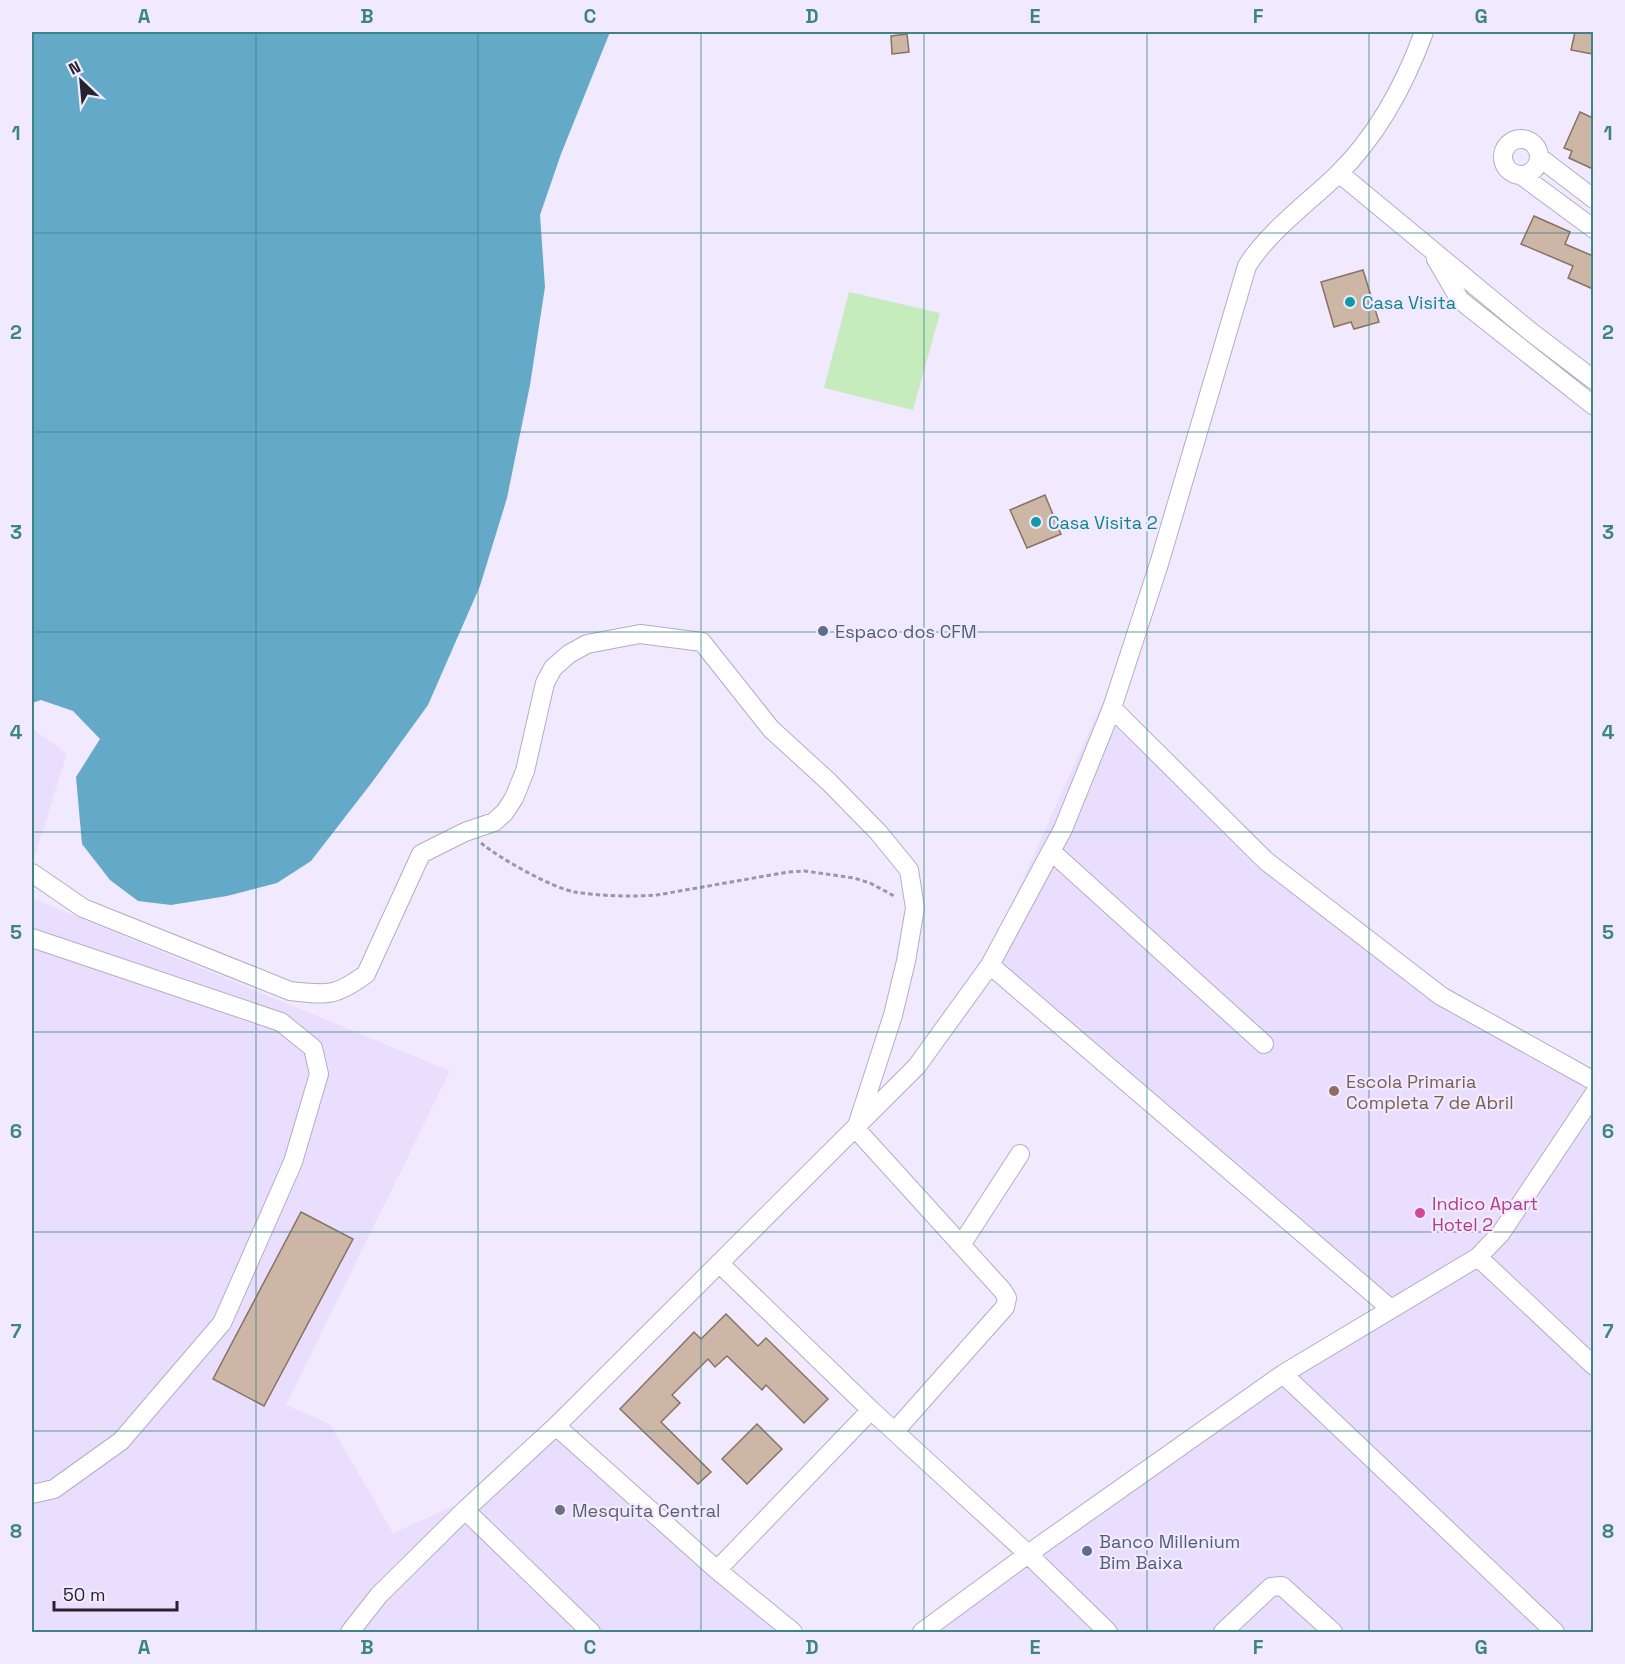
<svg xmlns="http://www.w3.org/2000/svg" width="1625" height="1664" font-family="'Space Grotesk',sans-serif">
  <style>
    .built { fill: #eadefe }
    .green { fill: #c6ebbc }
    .water { fill: #64a9c8 }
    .building { fill: #cdb6a5; stroke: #877263; stroke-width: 1.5 }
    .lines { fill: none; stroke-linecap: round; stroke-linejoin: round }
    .minor-casing { stroke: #b5acc4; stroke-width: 20 }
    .path { stroke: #9c96a6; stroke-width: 3; stroke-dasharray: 4.5 3; stroke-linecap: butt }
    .minor { stroke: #fff; stroke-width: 18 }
    .grid { fill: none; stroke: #3d8585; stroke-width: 1.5; stroke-opacity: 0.55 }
    .culture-dot { fill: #0f9aa8; stroke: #f1eafe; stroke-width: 2 }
    .service-dot { fill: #5c6f8a; stroke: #f1eafe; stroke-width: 2 }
    .education-dot { fill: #8d6e63; stroke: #f1eafe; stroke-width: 2 }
    .hotel-dot { fill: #d1479c; stroke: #f1eafe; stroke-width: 2 }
    .worship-dot { fill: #6b7280; stroke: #f1eafe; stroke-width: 2 }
    .labels { text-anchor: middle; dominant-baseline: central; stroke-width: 4.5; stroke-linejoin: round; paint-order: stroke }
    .culture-label { font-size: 18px; fill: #0d838f; stroke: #f1eafe; text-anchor: start }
    .service-label { font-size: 18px; fill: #4e5e75; stroke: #f1eafe; text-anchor: start }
    .education-label { font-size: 18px; fill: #785e54; stroke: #f1eafe; text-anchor: start }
    .hotel-label { font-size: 18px; fill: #b23c85; stroke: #f1eafe; text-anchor: start }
    .worship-label { font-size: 18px; fill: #5b616d; stroke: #f1eafe; text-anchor: start }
    .neatline { fill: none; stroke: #3d8585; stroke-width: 2 }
    .grid-label { font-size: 20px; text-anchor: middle; font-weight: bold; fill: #3d8585 }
  </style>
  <rect width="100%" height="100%" fill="#f1eafe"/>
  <!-- built -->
  <path class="built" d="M1103 701 1262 862 1593 1094V1632H934L1286 1379 1387 1311 986 961Z
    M32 728 67 754 32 865Z
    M32 898 450 1071 286 1405 330 1424 393 1533 458 1504 551 1427 722 1571 806 1632H32Z"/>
  <!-- green -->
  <path class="green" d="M849 292 940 313 913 410 824 388Z"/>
  <!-- water -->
  <path class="water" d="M32 32H610L561 154 540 215 545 287 530 385 507 498 480 586 428 705 373 781 311 861 277 883 227 896 171 905 138 901 110 880 82 844 76 777 100 739 73 711 41 700 32 703Z"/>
  <!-- building -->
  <path class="building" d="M1575 32H1593V54L1571 50Z
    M907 34 909 52 892 54 891 36Z
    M1580 112 1593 118V169L1569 158 1572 151 1564 148Z
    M1534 216 1570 232 1565 244 1593 256V289L1568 278 1573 266 1521 244Z
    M1363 270 1379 322 1354 329 1351 322 1334 327 1321 282Z
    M1045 495 1061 534 1027 548 1010 510Z
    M301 1212 353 1239 264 1406 213 1379Z
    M726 1314 758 1346 766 1338 828 1399 804 1423 766 1385 762 1390 727 1356 715 1367 708 1359 672 1395 680 1403 661 1422 711 1472 698 1484 620 1409 694 1332 701 1339Z
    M757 1424 782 1449 747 1484 722 1459Z"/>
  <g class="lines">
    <!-- minor casing -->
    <g class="minor-casing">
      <path id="minor" d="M1503 157a18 18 0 1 1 36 0a18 18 0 1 1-36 0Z
        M1539 157 1594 199
        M1339 173 1531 332 1594 380
        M1521 175 1594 229
        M1436 259 1460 300 1594 406
        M1112 708 1266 861 1441 996 1594 1081
        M1052 852 1264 1044
        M32 873 83 908 290 991C327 995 335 997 366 974L421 854 465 832 494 822 505 812 514 798 525 771 545 683 553 668 569 654 587 644 640 634 702 642 771 729 829 782 878 832 909 870 915 908 906 961 893 1015 856 1129 1003 1291 1007 1298 1005 1307 895 1431
        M32 938 281 1022 313 1048 319 1074 293 1162 222 1323 121 1441 54 1489 32 1494
        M990 965 1391 1309
        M961 1245 1020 1154
        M1478 1257 1594 1366
        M719 1263 871 1410 1028 1554 1108 1632
        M1283 1374 1555 1632
        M556 1426 717 1570 793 1632
        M465 1510 591 1632
        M717 1570 871 1410
        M350 1632 379 1595 465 1510 556 1426 917 1066 990 965 1063 829 1112 708 1159 564 1247 266C1267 233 1309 202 1337 175 1378 135 1405 84 1424 32
        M922 1632 1028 1554 1283 1374 1478 1257 1501 1233 1594 1094
        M1223 1632 1271 1587 1282 1586 1333 1632"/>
    </g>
    <!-- path -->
    <path class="path" d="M481 843C499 858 552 888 575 892 599 896 632 897 657 895L788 872 805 871 854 878 870 883 896 897"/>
    <!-- minor -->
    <use href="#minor" class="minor"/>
  </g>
  <!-- grid -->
  <path class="grid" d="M256 32V1632M478 32V1632M701 32V1632M924 32V1632M1147 32V1632M1369 32V1632M32 233H1594M32 432H1594M32 632H1594M32 832H1594M32 1032H1594M32 1232H1594M32 1431H1594"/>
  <!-- markers -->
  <g class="culture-dot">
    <circle cx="1350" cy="302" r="6"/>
    <circle cx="1036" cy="522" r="6"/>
  </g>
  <g class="service-dot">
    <circle cx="823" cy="631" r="6"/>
    <circle cx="1087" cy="1551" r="6"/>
  </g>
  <circle class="education-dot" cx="1334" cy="1091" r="6"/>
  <circle class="hotel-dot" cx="1420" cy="1213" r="6"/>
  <circle class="worship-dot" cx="560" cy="1510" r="6"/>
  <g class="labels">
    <!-- culture labels -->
    <g class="culture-label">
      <text x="1362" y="302">Casa Visita</text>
      <text x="1048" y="522">Casa Visita 2</text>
    </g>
    <!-- service labels -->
    <g class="service-label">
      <text x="835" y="631">Espaco dos CFM</text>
      <text x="1099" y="1541">Banco Millenium<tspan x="1099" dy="21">Bim Baixa</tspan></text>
    </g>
    <!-- education labels -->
    <g class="education-label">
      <text x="1346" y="1081">Escola Primaria<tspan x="1346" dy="21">Completa 7 de Abril</tspan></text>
    </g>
    <!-- hotel labels -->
    <g class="hotel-label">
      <text x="1432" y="1203">Indico Apart<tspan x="1432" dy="21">Hotel 2</tspan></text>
    </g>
    <!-- worship labels -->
    <g class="worship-label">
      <text x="572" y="1510">Mesquita Central</text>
    </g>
  </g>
  <!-- border -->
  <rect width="1625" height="1664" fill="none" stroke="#f1eafe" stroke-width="66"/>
  <!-- north arrow -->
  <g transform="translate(81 81) rotate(334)" stroke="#f1eafe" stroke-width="4.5" paint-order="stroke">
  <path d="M0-4.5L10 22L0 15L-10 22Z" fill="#26232c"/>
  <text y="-9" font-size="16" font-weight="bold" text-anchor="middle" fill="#26232c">N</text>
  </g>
  <!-- scale -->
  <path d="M54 1601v9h123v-9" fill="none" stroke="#26232c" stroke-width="3"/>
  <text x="63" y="1601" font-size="18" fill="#26232c" stroke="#f1eafe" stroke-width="4.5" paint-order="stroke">50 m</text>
  <rect x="33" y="33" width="1559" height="1598" class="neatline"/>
  <g class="grid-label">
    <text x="144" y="23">A</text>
    <text x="367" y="23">B</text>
    <text x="590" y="23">C</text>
    <text x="812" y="23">D</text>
    <text x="1035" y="23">E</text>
    <text x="1258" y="23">F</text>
    <text x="1481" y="23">G</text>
    <text x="16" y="140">1</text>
    <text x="1608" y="140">1</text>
    <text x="16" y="339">2</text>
    <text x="1608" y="339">2</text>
    <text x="16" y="539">3</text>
    <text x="1608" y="539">3</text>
    <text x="16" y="739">4</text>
    <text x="1608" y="739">4</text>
    <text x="16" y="939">5</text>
    <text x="1608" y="939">5</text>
    <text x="16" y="1138">6</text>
    <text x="1608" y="1138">6</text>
    <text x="16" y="1338">7</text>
    <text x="1608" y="1338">7</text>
    <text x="16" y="1538">8</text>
    <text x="1608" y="1538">8</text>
    <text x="144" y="1654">A</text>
    <text x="367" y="1654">B</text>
    <text x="590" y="1654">C</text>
    <text x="812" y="1654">D</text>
    <text x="1035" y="1654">E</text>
    <text x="1258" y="1654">F</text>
    <text x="1481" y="1654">G</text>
  </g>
</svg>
